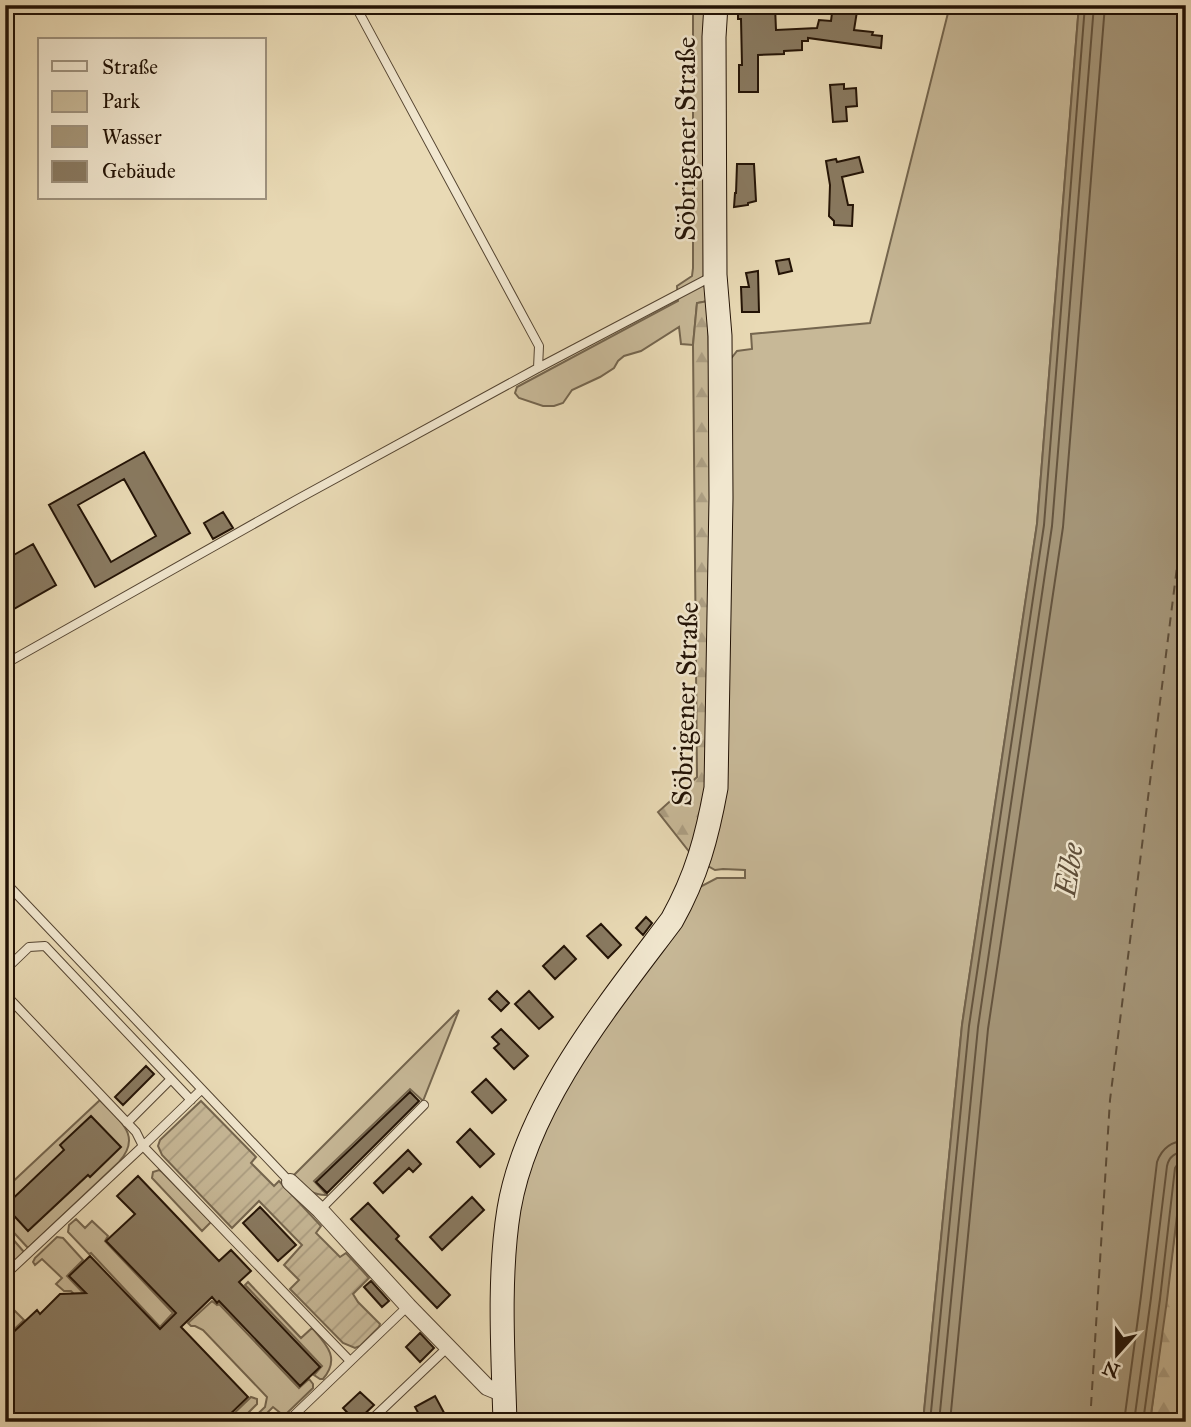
<svg xmlns="http://www.w3.org/2000/svg" width="1191" height="1427" font-family="'IM FELL Great Primer',serif">
  <style>
    .green { fill: #c7b897; stroke: #74654e; stroke-width: 2 }
    .forest { fill: url(#forest-firs); stroke: #74654e; stroke-width: 2 }
    .garden { fill: url(#garden-furrows); stroke: #74654e; stroke-width: 2 }
    .water { fill: #a59679; stroke: #71614b; stroke-width: 2 }
    .lines { fill: none; stroke-linecap: round; stroke-linejoin: round }
    .shore { stroke: #64543f; stroke-width: 2 }
    .ferry { stroke: #5d4d39; stroke-width: 2; stroke-dasharray: 9 7; stroke-linecap: butt }
    .building { fill: #897a61; stroke: #221205; stroke-width: 2; fill-rule: evenodd }
    .lane-casing { stroke: #544431; stroke-width: 10 }
    .street-casing { stroke: #544431; stroke-width: 18 }
    .secondary-casing { stroke: #221205; stroke-width: 25 }
    .lane { stroke: #f1e7cf; stroke-width: 8 }
    .street { stroke: #f1e7cf; stroke-width: 16 }
    .secondary { stroke: #f1e7cf; stroke-width: 23 }
    .labels { text-anchor: middle; dominant-baseline: central; stroke-width: 5; stroke-linejoin: round; paint-order: stroke }
    .street-label { font-size: 28px; fill: #221205; stroke: #f1e7cf }
    .water-label { font-size: 30px; font-style: italic; fill: #5d4d39; stroke: #f1e7cf }
  </style>
  <defs>
    <pattern id="forest-firs" width="22" height="20" patternUnits="userSpaceOnUse" patternTransform="scale(1.75)"><rect width="22" height="20" fill="#c7b897"/><path d="M5 1l3.5 6h-7zM16 11l3.5 6h-7z" fill="#ab9d81"/></pattern>
    <pattern id="garden-furrows" width="10" height="10" patternUnits="userSpaceOnUse" patternTransform="scale(1.75)"><rect width="10" height="10" fill="#c7b897"/><path d="M-1 1l2-2M0 10L10 0M9 11l2-2" fill="none" stroke="#ab9d81"/></pattern>
  </defs>
  <rect width="100%" height="100%" fill="#e9dab5"/>
  <filter id="stains"><feTurbulence type="fractalNoise" baseFrequency=".00286" numOctaves="4"/><feColorMatrix values="0 0 0 0 .2 0 0 0 0 .09 0 0 0 0 .02 0 0 0 .5 -.17"/></filter>
  <radialGradient id="worn" r=".72"><stop offset=".6" stop-color="#630" stop-opacity="0"/><stop offset="1" stop-color="#630" stop-opacity=".3"/></radialGradient>
  <!-- green -->
  <path class="green" d="M693 5H707L708 301 697 303 693 345 681 344 679 327 641 351 624 356 618 361 614 368 600 377 572 390 563 403 554 406H543L519 398 515 393 517 387 678 301 677 286 692 276 693 268Z
    M950 5H1079L1037 524 962 1025 923 1422H512L509 1266 515 1212 551 1108 696 889 717 878H745V870L723 869 715 870 708 866 707 860 726 365 737 351 752 349 751 334 870 323Z
    M459 1010 423 1101 410 1089 314 1181 327 1195C312 1196 303 1186 292 1177Z
    M100 1100C119 1121 143 1135 119 1162L28 1248 5 1223V1189Z
    M1186 1139V1214L1176 1223Z
    M159 1170 162 1172 211 1222 202 1231 152 1178 153 1172Z
    M76 1219 85 1228 92 1221 108 1236 105 1241 173 1313 160 1327 91 1253 89 1254 68 1232 69 1225Z
    M11 1237 24 1252 15 1261 5 1253V1242Z
    M57 1237 63 1238 83 1260 67 1276 136 1348 131 1353 71 1291H64L56 1284 62 1278 42 1259 35 1265 33 1262 35 1258Z
    M248 1282 301 1338 312 1328C326 1344 341 1358 323 1379H320L314 1375 322 1366 245 1285Z
    M212 1301 217 1305 219 1304 299 1388 309 1379 313 1384V1388L284 1416 273 1407 258 1422H249L265 1407 267 1397 203 1330 195 1326H191L188 1323Z
    M9 1305 24 1320 5 1338V1309Z
    M251 1397 257 1399V1404L239 1422H225Z"/>
  <!-- forest -->
  <path class="forest" d="M708 301 711 497 706 784 691 854 658 812 697 777 693 345 697 303Z
    M1186 1214V1422H1150L1176 1223Z"/>
  <!-- garden -->
  <path class="garden" d="M201 1101 256 1157 251 1163 274 1186 279 1181 321 1226 316 1233 340 1257 346 1253 369 1278 353 1294 358 1302 380 1324 379 1327 360 1346 355 1348 343 1343 290 1289 299 1280 284 1265 302 1245 259 1201 232 1228 162 1155 158 1146 160 1140Z"/>
  <!-- water -->
  <path class="water" d="M1079 5H1186V1139L1167 1300 1150 1422H923L962 1025 1037 524Z"/>
  <g class="lines">
    <!-- shore -->
    <path class="shore" d="M930 1422 969 1026 1044 525 1085 5
      M939 1422 978 1027 1052 526 1094 5
      M950 1422 988 1029 1063 527 1105 5
      M1124 1422 1141 1296 1157 1162C1162 1148 1171 1141 1186 1141
      M1134 1422 1151 1298 1167 1166C1169 1156 1176 1152 1186 1152
      M1143 1422 1160 1299 1175 1168 1179 1162 1186 1160"/>
    <!-- ferry -->
    <path class="ferry" d="M1090 1422 1110 1100 1179 551 1186 451"/>
  </g>
  <!-- building -->
  <path class="building" d="M738 5 775 6 776 30 817 28 819 20 831 21 833 5H858L854 30 873 32 872 35 882 36 881 48 808 38V41H802V50L784 51V54L758 55V92H739V65H742L741 19H738Z
    M844 84V89L856 88 857 106 846 107 847 121 833 122 830 85Z
    M859 157 863 172 842 177 848 205H853L852 226 834 225V221L829 216 830 185 826 161 836 159 837 162Z
    M737 164H754L756 201 748 203V205L734 207 735 193H736Z
    M789 259 792 271 779 274 776 261Z
    M758 271 759 312H742L741 287H749L746 273Z
    M144 452 190 533 95 587 49 505ZM124 479 156 536 111 562 78 505Z
    M223 512 233 528 213 539 204 523Z
    M33 544 56 585 5 614V560Z
    M646 917 652 923 643 935 636 928Z
    M601 924 621 945 608 958 587 936Z
    M564 946 576 959 555 979 543 966Z
    M497 991 509 1003 501 1011 489 999Z
    M529 991 553 1017 539 1029 515 1004Z
    M501 1029 528 1056 514 1069 494 1048 499 1044 492 1037Z
    M146 1066 154 1074 123 1105 115 1097Z
    M486 1079 506 1100 492 1113 472 1092Z
    M410 1092 419 1101 327 1193 316 1182Z
    M91 1116 121 1147 90 1177 88 1175 28 1231 5 1206 64 1150 60 1145Z
    M470 1129 494 1154 480 1167 457 1142Z
    M408 1150 421 1164 413 1172 409 1168 383 1193 374 1183Z
    M138 1176 219 1261 231 1250 251 1271 239 1282 320 1367 300 1386 219 1301 217 1303 212 1297 181 1327 248 1397 222 1422H5V1340L37 1310 40 1314 60 1294 86 1293 69 1276 90 1256 160 1329 176 1313 106 1241 135 1214 117 1196Z
    M472 1197 484 1210 442 1250 430 1237Z
    M368 1203 399 1236 396 1239 450 1295 437 1308 351 1219Z
    M260 1207 296 1245 278 1261 243 1223Z
    M371 1281 389 1301 382 1307 364 1287Z
    M420 1333 434 1348 420 1362 406 1347Z
    M360 1392 374 1405 356 1422 343 1408Z
    M435 1396 449 1422H423L415 1407Z"/>
  <g class="lines">
    <!-- lane casing -->
    <g class="lane-casing">
      <path id="lane" d="M355 5 539 346 538 368
        M5 664 296 500 538 368 711 277
        M5 882 290 1182
        M5 970 29 947 45 946 191 1100
        M5 994 136 1132 143 1146 5 1275
        M201 1090 143 1146 350 1361
        M127 1123 171 1079
        M320 1210 424 1105
        M287 1422 408 1306
        M369 1422 448 1347"/>
    </g>
    <!-- street casing -->
    <g class="street-casing">
      <path id="street" d="M290 1182 320 1210 408 1306 487 1387 504 1394"/>
    </g>
    <!-- secondary casing -->
    <g class="secondary-casing">
      <path id="secondary" d="M505 1422C503 1354 498 1276 509 1209 527 1103 609 1004 672 920 697 875 707 837 716 788L721 498 720 336 715 275 714 37 716 5"/>
    </g>
    <!-- lane -->
    <use href="#lane" class="lane"/>
    <!-- street -->
    <use href="#street" class="street"/>
    <!-- secondary -->
    <use href="#secondary" class="secondary"/>
  </g>
  <g class="labels">
    <!-- street labels -->
    <g class="street-label">
      <text transform="translate(685 139) rotate(-90)">Söbrigener Straße</text>
      <text transform="translate(685 704) rotate(-88)">Söbrigener Straße</text>
    </g>
    <!-- water labels -->
    <g class="water-label">
      <text transform="translate(1069 870) rotate(-81)">Elbe</text>
    </g>
  </g>
  <!-- margin -->
  <rect width="1191" height="1427" fill="none" stroke="#e9dab5" stroke-width="28"/>
  <rect x="7" y="7" width="1177" height="1413" fill="none" stroke="#221205" stroke-width="3.5"/>
  <rect x="14" y="14" width="1163" height="1399" fill="none" stroke="#221205" stroke-width="2"/>
  <!-- legend -->
  <rect x="38" y="38" width="228" height="161" fill="#f1e7cf" stroke="#9e927e" stroke-width="2"/>
  <rect x="52" y="61" width="35" height="10" fill="#f1e7cf" stroke="#9e927e" stroke-width="2"/>
  <text x="102" y="74" font-size="21" fill="#221205">Straße</text>
  <rect x="52" y="91" width="35" height="21" fill="#c7b897" stroke="#9e927e" stroke-width="2"/>
  <text x="102" y="108" font-size="21" fill="#221205">Park</text>
  <rect x="52" y="126" width="35" height="21" fill="#a59679" stroke="#9e927e" stroke-width="2"/>
  <text x="102" y="144" font-size="21" fill="#221205">Wasser</text>
  <rect x="52" y="161" width="35" height="21" fill="#897a61" stroke="#9e927e" stroke-width="2"/>
  <text x="102" y="178" font-size="21" fill="#221205">Gebäude</text>
  <!-- north arrow -->
  <g transform="translate(1117 1354) rotate(201)" stroke="#f1e7cf" stroke-width="5" paint-order="stroke">
  <path d="M0-5L12 26L0 18L-12 26Z" fill="#221205"/>
  <text y="-10" font-size="19" font-weight="bold" text-anchor="middle" fill="#221205">N</text>
  </g>
  <rect width="100%" height="100%" filter="url(#stains)"/>
  <rect width="100%" height="100%" fill="url(#worn)"/>
</svg>
